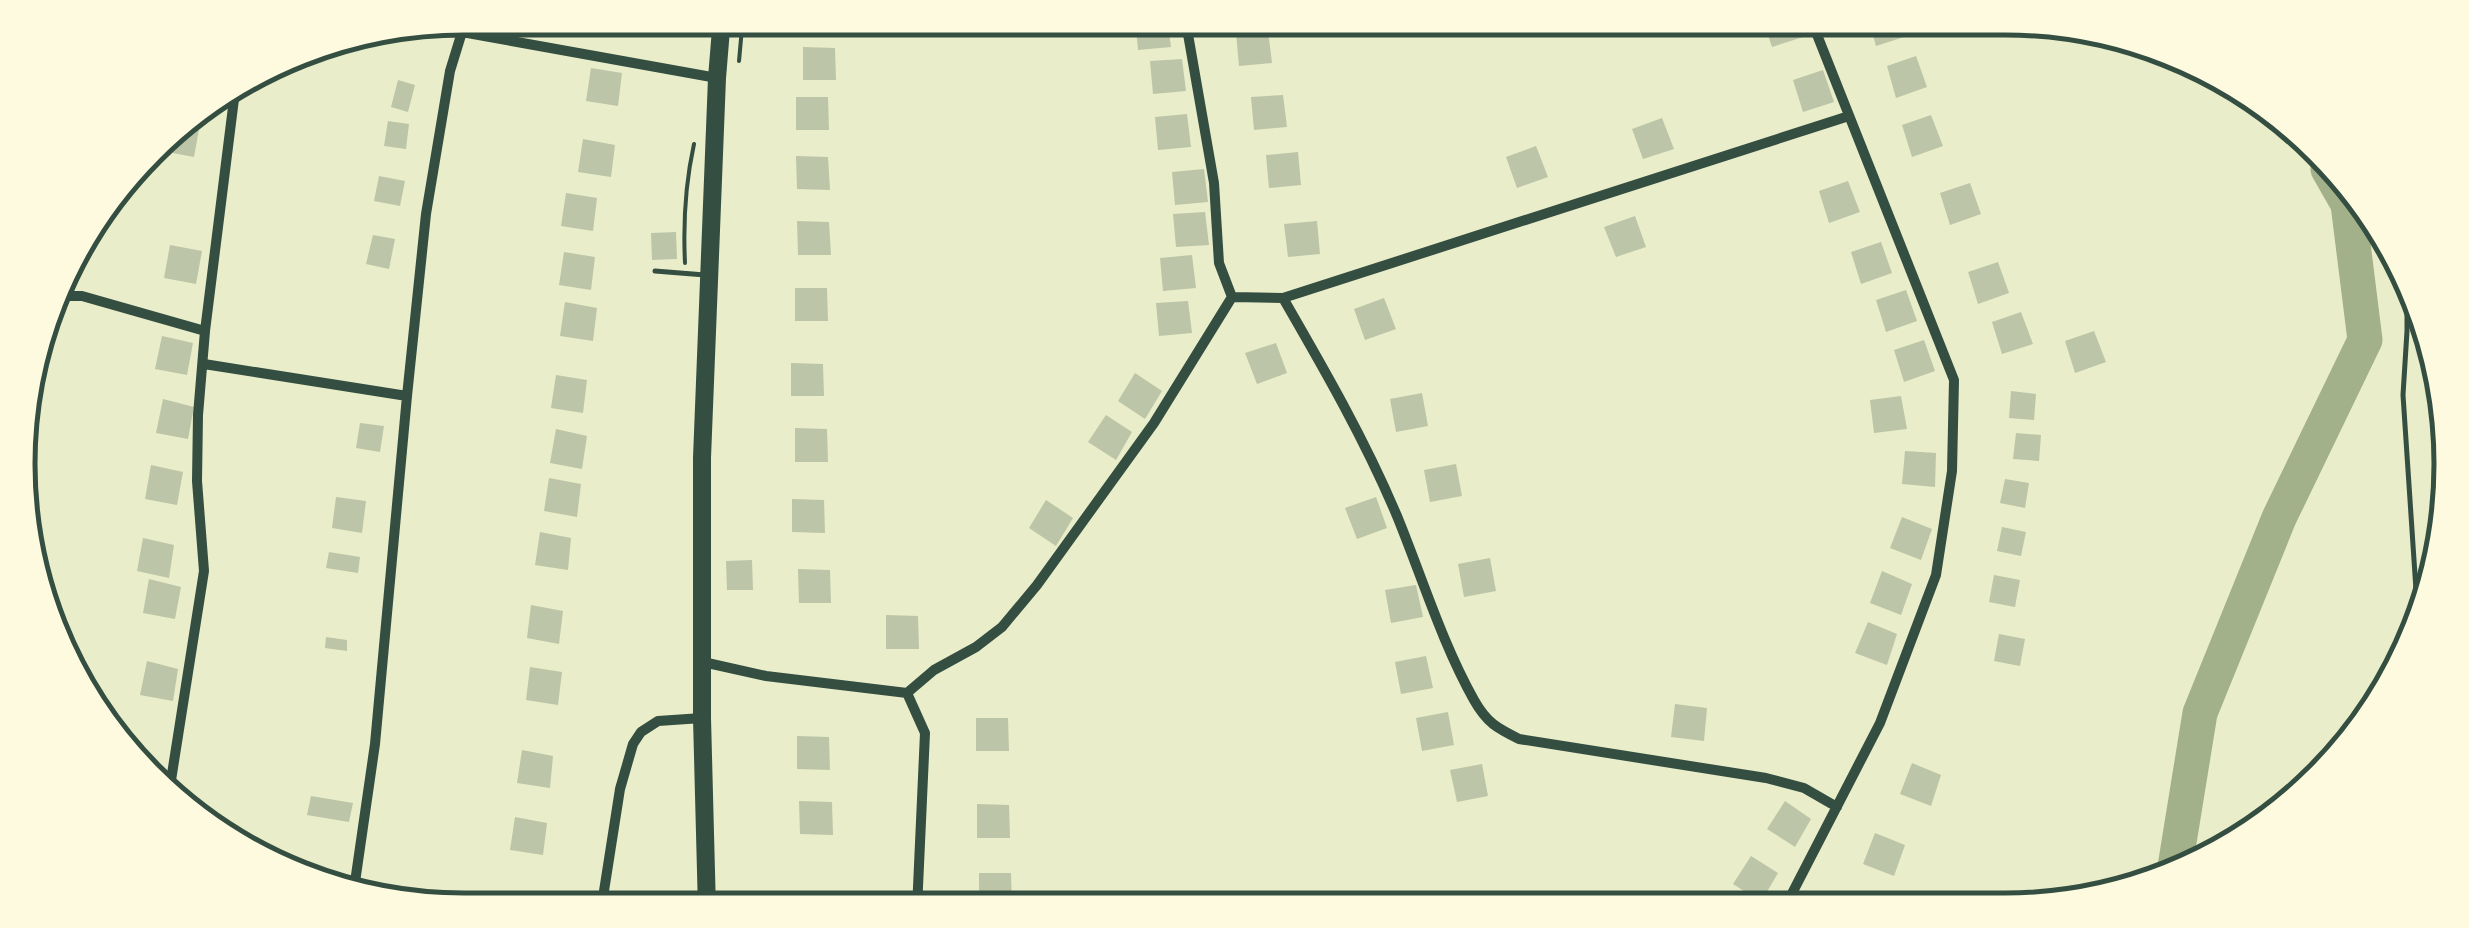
<svg xmlns="http://www.w3.org/2000/svg" width="2469" height="928" font-family="'Noto Sans',sans-serif">
  <style>
    .lines { fill: none; stroke-linecap: round; stroke-linejoin: round }
    .river { stroke: #a3b18a; stroke-width: 35 }
    .building { fill: #bcc5a7 }
    .path { stroke: #344e41; stroke-width: 4 }
    .service { stroke: #344e41; stroke-width: 5 }
    .minor { stroke: #344e41; stroke-width: 10 }
    .primary { stroke: #344e41; stroke-width: 18 }
    .rim { fill: none; stroke: #344e41; stroke-width: 5 }
  </style>
  <rect width="100%" height="100%" fill="#e9edc9"/>
  <g class="lines">
    <!-- river -->
    <path class="river" d="M2174 873 2200 713 2279 518 2365 340 2348 204 2328 169"/>
  </g>
  <!-- building -->
  <path class="building" d="M610 17H642L641 32 608 27Z
    M1135 17H1167L1171 47 1138 50Z
    M1762 17H1796L1803 37 1772 47Z
    M1868 17H1901L1907 36 1876 46Z
    M423 24 420 38 400 34 401 28Z
    M1268 30 1272 63 1239 66 1236 33Z
    M803 47 835 48 836 80H803Z
    M1916 56 1927 87 1896 98 1887 66Z
    M1182 59 1186 91 1153 94 1150 61Z
    M591 68 622 73 618 106 586 101Z
    M1823 70 1834 102 1803 112 1793 80Z
    M398 80 415 85 408 112 391 107Z
    M1283 95 1287 127 1254 130 1251 97Z
    M796 97H828L829 130H796Z
    M1187 114 1191 147 1158 150 1155 117Z
    M1931 115 1943 146 1912 157 1902 125Z
    M1662 118 1674 149 1643 159 1632 129Z
    M183 121 200 124 194 157 162 151 165 134 170 128Z
    M388 121 409 124 406 149 384 146Z
    M583 139 615 145 611 177 578 172Z
    M1536 146 1548 177 1517 188 1506 157Z
    M1298 152 1301 185 1269 188 1266 155Z
    M796 156 828 157 830 190 797 189Z
    M1204 169 1208 202 1175 205 1172 172Z
    M379 176 405 181 400 206 374 201Z
    M1848 181 1860 212 1829 223 1819 191Z
    M1970 183 1981 214 1950 225 1940 193Z
    M566 193 597 198 593 231 561 226Z
    M1205 212 1209 245 1176 247 1173 214Z
    M1635 216 1646 247 1616 257 1604 227Z
    M797 221 829 222 831 255H798Z
    M1317 221 1320 254 1288 257 1284 224Z
    M676 232 677 259 652 260 651 233Z
    M373 235 395 239 389 269 366 264Z
    M1881 242 1892 273 1861 284 1851 252Z
    M170 245 202 251 196 284 164 278Z
    M564 252 595 257 591 290 559 285Z
    M1192 255 1196 288 1163 291 1160 258Z
    M1998 262 2009 293 1978 304 1968 272Z
    M795 288H827L828 321H795Z
    M1906 290 1917 321 1886 332 1876 300Z
    M1384 298 1396 329 1365 340 1354 309Z
    M1188 301 1192 333 1159 336 1156 303Z
    M565 302 597 308 593 341 560 336Z
    M2021 312 2033 344 2002 354 1992 322Z
    M2094 331 2106 362 2075 373 2065 341Z
    M162 336 193 343 187 375 155 369Z
    M1924 340 1935 371 1904 382 1894 350Z
    M1276 343 1287 373 1257 384 1245 353Z
    M791 363 823 364 824 396H791Z
    M1135 373 1162 391 1145 419 1118 401Z
    M556 375 587 380 583 413 551 408Z
    M2011 391 2036 394 2034 420 2009 418Z
    M1422 393 1428 426 1396 432 1390 399Z
    M1901 396 1907 429 1874 433 1870 400Z
    M163 399 194 407 188 439 156 433Z
    M1106 415 1132 432 1116 460 1088 442Z
    M360 423 384 426 380 452 356 448Z
    M795 428 827 429 828 462H795Z
    M556 429 587 436 582 469 550 463Z
    M2016 433 2041 435 2039 461 2013 459Z
    M1905 451 1936 453 1935 487 1902 484Z
    M1456 464 1462 496 1430 502 1424 470Z
    M151 465 183 472 177 505 145 499Z
    M549 478 581 484 577 517 544 511Z
    M2005 479 2029 483 2025 508 2000 503Z
    M336 497 366 501 362 533 332 528Z
    M1376 497 1387 528 1357 539 1345 508Z
    M792 499 824 500 825 533 792 532Z
    M1046 500 1073 518 1056 546 1029 528Z
    M1902 517 1932 529 1921 560 1890 548Z
    M2002 527 2026 532 2021 556 1997 551Z
    M540 532 571 538 568 570 535 565Z
    M143 538 174 545 169 578 137 571Z
    M329 552 360 557 358 573 326 568Z
    M1490 558 1496 591 1464 597 1458 564Z
    M752 560 753 590H727L726 561Z
    M798 569 830 570 831 603H799Z
    M1882 571 1912 584 1901 615 1870 603Z
    M1994 575 2020 580 2015 607 1989 602Z
    M149 579 181 587 175 619 143 613Z
    M1416 585 1423 617 1391 623 1385 590Z
    M531 605 563 611 559 644 527 638Z
    M886 615 918 616 919 649H886Z
    M1868 622 1897 634 1887 665 1855 653Z
    M1999 634 2025 639 2020 666 1994 661Z
    M326 637 347 640V651L325 648Z
    M1426 656 1433 688 1401 694 1395 662Z
    M147 661 178 669 173 701 140 695Z
    M530 667 562 672 558 705 526 700Z
    M1675 704 1707 708 1704 741 1671 737Z
    M1448 712 1454 745 1422 751 1416 718Z
    M976 718H1008L1009 751H976Z
    M797 736 829 737 830 770 797 769Z
    M522 750 553 756 550 788 517 783Z
    M1912 763 1941 775 1931 806 1900 794Z
    M1482 764 1488 796 1457 802 1450 770Z
    M311 796 353 803 349 822 307 815Z
    M799 801 832 802 833 835 800 834Z
    M1785 801 1811 819 1795 847 1767 829Z
    M977 804 1009 805 1010 838H977Z
    M515 817 547 823 543 855 510 850Z
    M1875 833 1905 845 1894 876 1863 864Z
    M1751 856 1778 873 1761 902 1733 884Z
    M979 873H1011L1012 906H979Z
    M794 891H826L827 910H794Z
    M1846 893 1881 907H1840Z
    M506 901 538 906 537 910H505Z"/>
  <g class="lines">
    <!-- path -->
    <path class="path" d="M739 61 743 17
      M685 263C683 222 685 185 694 144"/>
    <!-- service -->
    <path class="service" d="M655 271 705 275
      M2407 284V331L2403 395 2418 620"/>
    <!-- minor -->
    <path class="minor" d="M462 32 717 78
      M58 296H82L205 331
      M1232 297 1283 298 1849 116
      M1283 298C1324 369 1365 440 1397 516 1422 577 1442 643 1474 700 1487 723 1497 728 1519 739L1766 778 1804 788 1837 807
      M204 364 407 396
      M25 505 28 480 30 380
      M703 662 766 676 907 693 934 670 976 647 1002 627 1037 585 1154 423 1232 297 1219 263 1214 183 1185 17
      M907 693 925 733 917 909
      M169 793 204 571 197 481 198 415 205 331 235 91
      M353 896 375 744 407 396 426 214 450 71 462 32 463 18
      M1785 907 1880 723 1936 575 1952 471 1954 380 1810 17
      M601 910 620 789 633 744 641 732 658 721 702 718"/>
    <!-- primary -->
    <path class="primary" d="M707 910 702 718V458L717 78 722 17"/>
  </g>
  <!-- crop -->
  <path d="M0 0H2469V928H0ZM464 35H2005A429 429 0 0 1 2434 464V464A429 429 0 0 1 2005 893H464A429 429 0 0 1 35 464V464A429 429 0 0 1 464 35Z" fill="#fefae0" fill-rule="evenodd"/>
  <path class="rim" d="M464 35H2005A429 429 0 0 1 2434 464V464A429 429 0 0 1 2005 893H464A429 429 0 0 1 35 464V464A429 429 0 0 1 464 35Z"/>
</svg>
